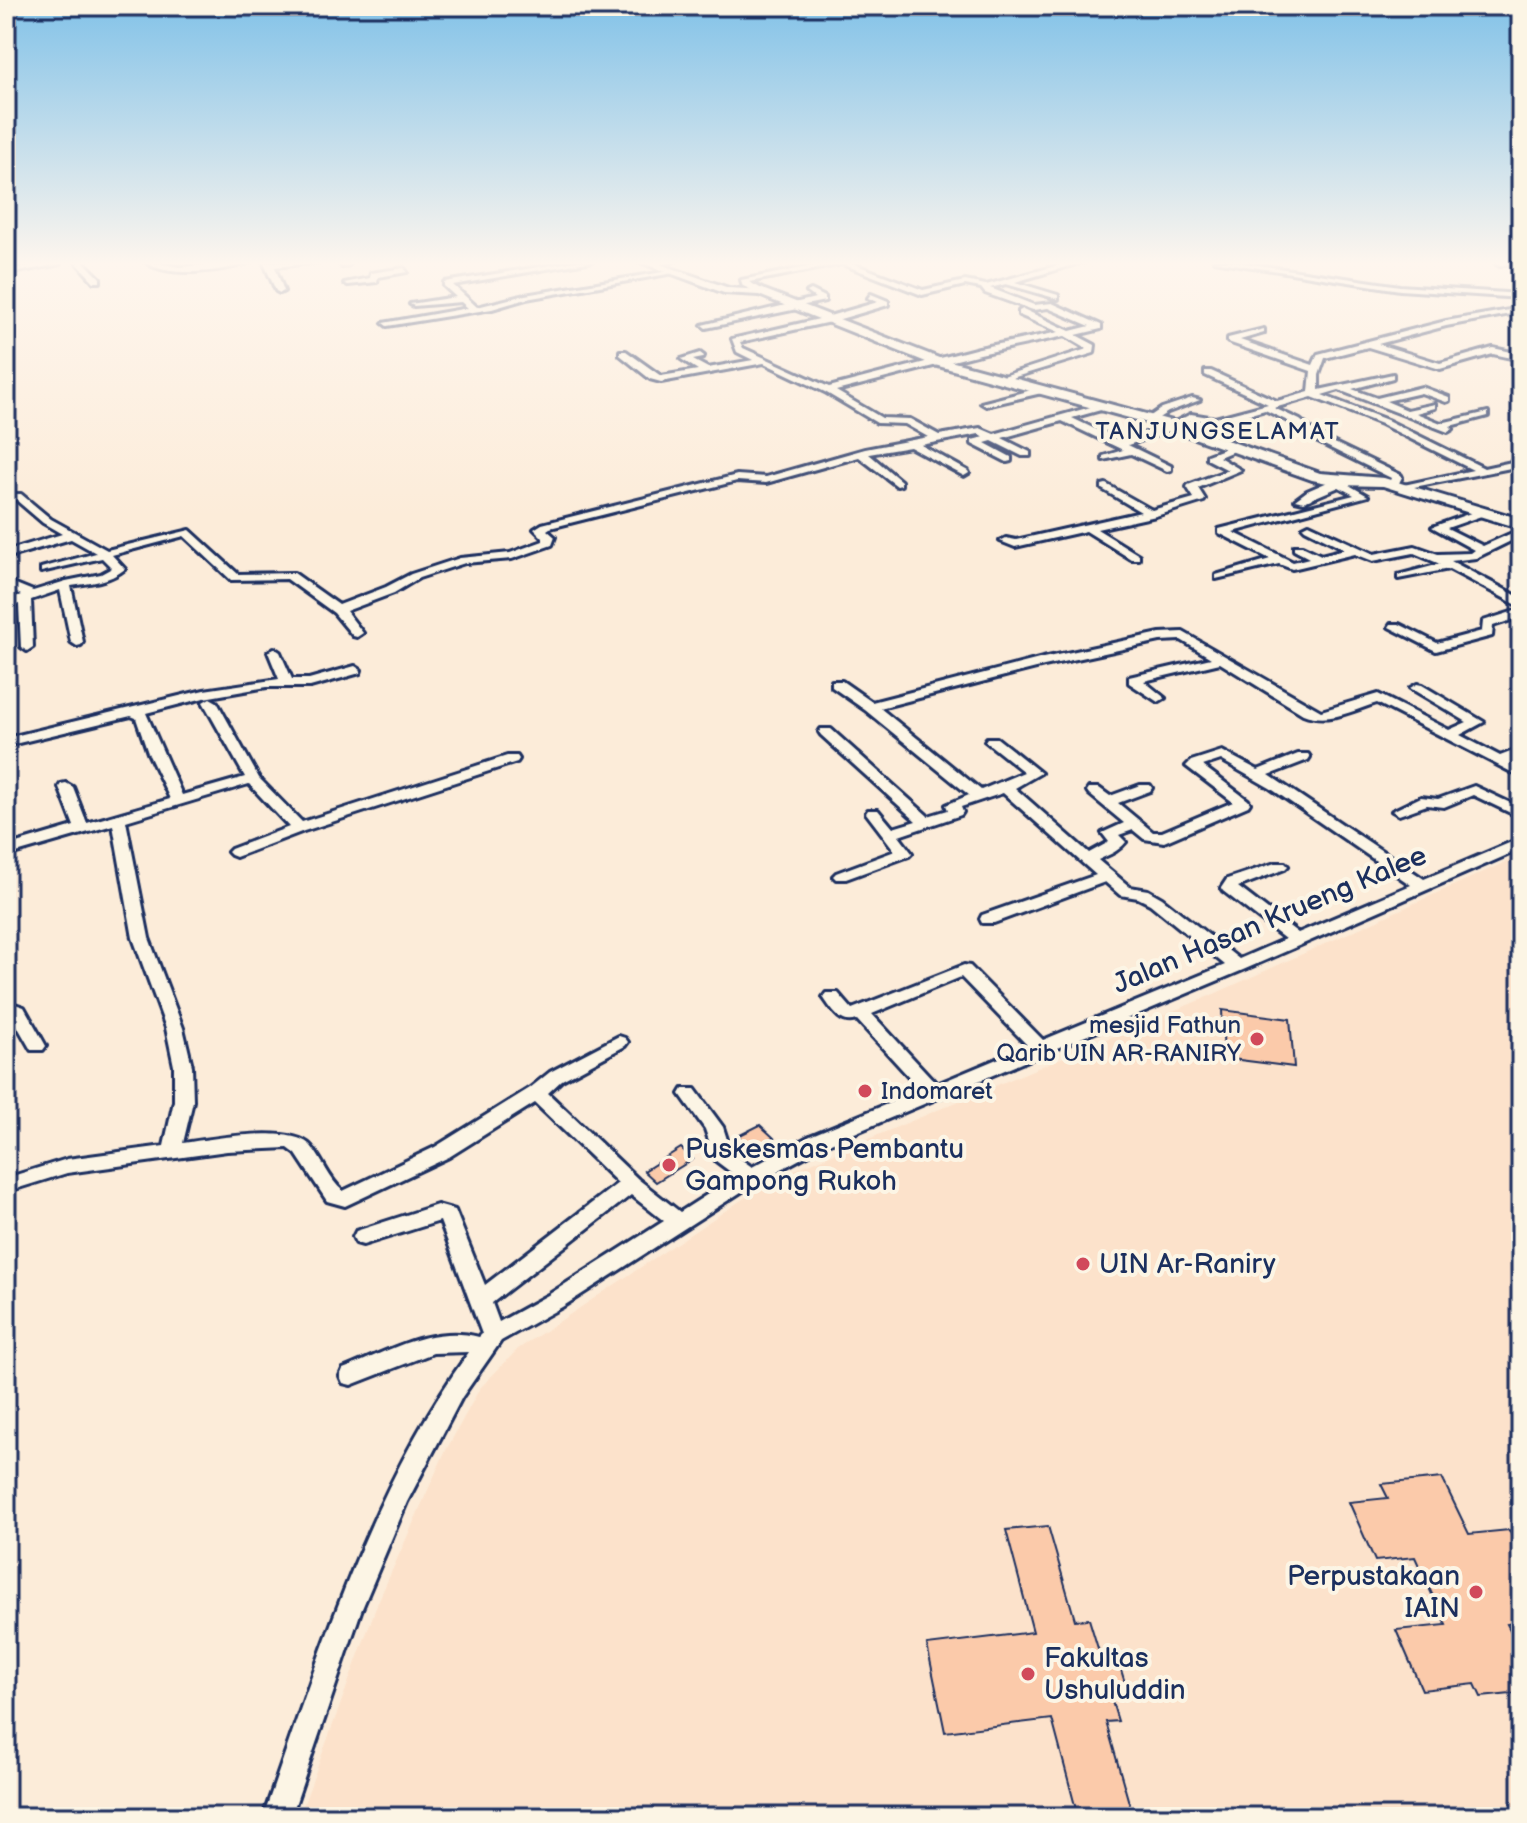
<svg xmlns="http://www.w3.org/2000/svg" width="1527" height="1823" font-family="'Balsamiq Sans',sans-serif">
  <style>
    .built { fill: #fce2cb }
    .building { fill: #fbcaaa; stroke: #1b2f5e; stroke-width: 2 }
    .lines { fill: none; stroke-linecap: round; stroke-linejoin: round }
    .street-casing { stroke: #1b2f5e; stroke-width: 6 }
    .secondary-casing { stroke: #1b2f5e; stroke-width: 6 }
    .street { fill: #fcf5e5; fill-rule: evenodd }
    .secondary { fill: #fcf5e5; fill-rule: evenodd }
    .poi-dot { fill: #d1495b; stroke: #fcf5e5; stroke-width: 3 }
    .labels { text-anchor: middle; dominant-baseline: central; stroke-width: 8; stroke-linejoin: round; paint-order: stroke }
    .far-quarter-label { font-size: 24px; letter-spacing: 2px; fill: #1b2f5e; stroke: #fcf5e5 }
    .poi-label { font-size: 24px; fill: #1b2f5e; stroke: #fcf5e5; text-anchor: end }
    .near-street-label { font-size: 28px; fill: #1b2f5e; stroke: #fcf5e5 }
    .near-poi-label { font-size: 28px; fill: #1b2f5e; stroke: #fcf5e5; text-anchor: start }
  </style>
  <rect width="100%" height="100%" fill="#fcecd9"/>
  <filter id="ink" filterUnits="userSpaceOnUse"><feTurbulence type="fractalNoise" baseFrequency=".0125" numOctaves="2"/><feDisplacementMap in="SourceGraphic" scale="16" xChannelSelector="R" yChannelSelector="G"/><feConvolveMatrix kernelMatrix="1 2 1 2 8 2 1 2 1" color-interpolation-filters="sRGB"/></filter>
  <g filter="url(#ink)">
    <!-- built -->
    <path class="built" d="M1521 855V1817H299L378 1602 444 1454 480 1388 518 1349 773 1179 1214 994Z"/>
    <!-- building -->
    <path class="building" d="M1222 1010 1290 1019 1294 1067 1224 1058Z
      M760 1125 774 1138 751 1150 738 1136Z
      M681 1148 693 1159 656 1182 644 1171Z
      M1442 1478 1469 1534 1509 1530 1521 1554V1622L1507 1624 1521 1651V1693L1481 1697 1475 1684 1422 1690 1396 1630 1446 1625 1415 1557 1375 1561 1349 1502 1388 1498 1381 1484Z
      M1048 1526 1075 1620 1089 1619 1100 1655 1116 1653 1128 1693 1110 1695 1118 1721 1106 1722 1133 1817H1078L1052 1719 945 1732 927 1645 1033 1632 1006 1530Z"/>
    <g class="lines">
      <!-- street casing -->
      <g class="street-casing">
        <path id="street" d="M49 261H57L60 264 6 274V270Z
          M75 261H83L100 278V282H94Z
          M144 261 180 267 252 261C228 272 165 279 144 261Z
          M263 261 272 263 327 261 275 267 284 291 280 293 276 291Z
          M338 261H346L349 265 342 267Z
          M577 261H593L453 285 477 307 525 295 675 270 679 272 526 299 492 309 387 326 383 323 468 308 461 302 414 306 410 304 456 297 444 286V282Z
          M658 261H675L652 266 648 264Z
          M838 261H846L923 290 965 281 986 285 1074 261H1086L1015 282 1058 295V299L1006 284 990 288 1034 305 1052 303 1101 325V329L1076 335 1095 345 1094 353 1002 381 994 379 1087 349 1065 336 980 354 836 391 882 418 910 419 939 435 980 428 994 434 1105 403 1108 404V408L1072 418 1120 441 1167 426 1191 414 1215 418 1268 404 1205 375V371H1211L1277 401 1309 392 1311 371 1228 342V338L1264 329V333L1240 340 1313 365 1318 354 1446 321 1521 308V312L1446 326 1378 344 1440 363 1493 348 1521 354V360L1493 354 1440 369 1368 347 1325 358 1319 375V390L1393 374V378L1352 389 1377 398 1422 387 1449 397V401L1446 402 1421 393 1386 401 1407 410 1435 404V408L1416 413 1441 423 1488 412V416L1450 426 1453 429 1448 432 1339 390 1322 395 1387 420 1484 468 1521 460V466L1399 490V486L1473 470 1381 424 1312 397 1274 408 1300 420 1318 435 1401 475 1402 477 1397 487 1388 485 1391 478 1312 439 1294 424 1265 410 1215 424 1195 419 1179 425 1178 428 1128 445 1171 466V470L1167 471 1131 454 1103 460V456L1123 450 1062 421 1002 438 1030 452V456H1022L992 441 985 443 1011 457V461L1007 462 972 444V440L984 437 979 434 921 445 968 471 969 473 964 476 910 447 869 454 901 481V485L897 486 859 457 766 483 737 481 550 528 547 530 555 537 552 545 512 559 465 563 419 578 394 593 346 611 363 633 357 637 353 636 334 613 287 579 231 580 184 536 112 555 125 569C109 582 90 583 71 586L83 642 81 645 77 646 71 642 60 590 31 600 33 647 27 651 21 647 19 604 6 608V600L21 595 6 588V580L33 591 66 581 101 574 112 568 102 558 41 572V568L96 553 71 539 6 558V551L62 534 43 523 15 499 6 500V494H21L51 519 107 550 190 530 238 574 294 573 339 605 386 587 411 574 460 558 510 553 543 541V538L534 529 542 524 737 475 766 477 865 449 928 437 905 424 877 423 825 392 764 363 661 382 650 379 620 355V351H626L661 376 698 370 681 359 700 353 704 356 703 358 693 360 708 368 753 360 737 352 732 339 819 319 878 302 868 298 871 294 888 301V305L830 322 740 342 743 348 829 387 979 348 1059 332 1019 315V311L1023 309 1070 331 1090 326 1048 308 1033 310 985 293 981 288 965 285 922 295 842 264 749 282 764 290 761 294 743 286 741 280Z
          M1214 261H1231L1400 286 1521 294V298L1400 290Z
          M1505 261H1518L1500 266 1496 264Z
          M404 268 407 272 378 277 377 282 348 285 344 283 370 278 371 273Z
          M811 290 825 297V301L800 306 797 309 706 328 702 325 815 298 807 292Z
          M1043 387 1046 388V392L986 406 981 403Z
          M1192 398 1200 400 1168 412 1154 421 1146 419 1162 408Z
          M1234 445 1243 447 1219 457 1241 470 1198 488 1205 499 1204 501 1156 516 1097 529 1139 555V559H1131L1086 531 1015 547 1000 541 1006 538 1016 540 1141 512 1102 489V485L1106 484 1152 510 1194 498 1187 487 1188 485 1228 470 1207 459V455Z
          M1337 478 1368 496 1233 532 1293 562 1309 558 1294 550V546H1302L1321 555 1345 549 1305 529 1303 527 1309 524 1374 554 1415 546 1438 554 1470 553 1474 550 1432 527 1479 510H1487V514L1447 528 1483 546 1521 529V536L1476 558 1451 561 1521 598V607L1449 569 1398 579V575L1440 564 1414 553 1373 561 1355 554 1292 569 1279 564 1216 579V575L1270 559 1219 533V529L1354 495 1339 487 1304 502 1295 500 1307 491Z
          M1521 609V617L1493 626 1492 636 1436 651 1389 627 1391 624H1399L1437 643 1482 631 1483 621Z
          M1183 632 1321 711 1378 694 1449 730 1467 722 1410 688 1417 684 1422 685 1484 722 1460 735 1500 756 1521 748V757L1511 762 1521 767V777L1377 703C1351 711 1329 724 1303 714L1220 663 1144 681 1165 698 1158 702 1129 683V677L1211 658 1181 640 1160 641 1044 666 880 708 981 790 1024 772 985 741 987 738H997L1041 773 1015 788 1089 853 1109 842 1102 833 1124 823 1089 794 1087 791 1089 788H1099L1110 796 1140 785H1150L1152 788 1150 791 1118 803 1153 832H1162L1233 802 1186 766 1191 761 1222 751 1258 770 1298 754H1308L1310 757 1308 760 1269 775 1424 879 1521 838V849L1243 970 826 1145 752 1185 562 1307 501 1341 462 1397 407 1502 361 1611 291 1817H263C319 1658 369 1490 469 1352L433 1353 351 1385 343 1383 340 1376 343 1369C386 1352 432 1324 479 1337L482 1334 440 1221 363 1245 356 1243 353 1237 356 1231 437 1205 455 1210 485 1285 618 1183 535 1103 449 1157 345 1206 327 1201 296 1154 288 1148 227 1151 67 1173 6 1192V1178L67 1159 164 1146 174 1101V1066L166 1028 133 938 113 825 6 856V846L74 826 59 787 61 784 66 783 73 787 87 823 170 799 148 753 136 718 131 716 6 746V738L204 690 279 679 268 652 274 648 280 652 292 679H309L355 666 361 670 360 673 310 687H267L204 698 146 713 182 795 245 777 203 702 210 698 217 702 259 778 302 822 507 756H517L519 759 517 762 304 831 236 857 231 855 228 852 231 849 289 827 249 784 126 821 149 938 183 1028 192 1066 193 1101 183 1143C212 1139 292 1124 311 1146 323 1160 329 1180 343 1191L435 1147 530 1088 550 1072 619 1036 625 1038 628 1042 625 1046 562 1080 548 1093 638 1179 680 1212 736 1176 716 1161 705 1129 680 1094 683 1089H695L723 1127 731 1152 752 1167 812 1135 921 1090 857 1020C841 1026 832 1010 823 997L826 993H838L852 1009 964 965 970 966 1043 1040 1225 965 1150 904 1138 898 1120 895 1105 882 994 923H982L980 919 982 915 1096 875 1003 793 961 807 963 812 961 815 899 836 912 853 909 856 846 879H836L833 876 836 873 895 851 866 813 868 810H878L893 828 916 821 821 735 819 732 821 729H831L928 816 948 810 946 805 969 795 865 710 832 687V681H842L872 702 1043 658 1160 633ZM1221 760 1270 788 1411 885 1298 933 1238 887 1285 869 1288 866 1285 863H1275L1227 879 1221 888 1223 891 1285 939 1239 959 1162 898 1148 890 1130 887 1098 860C1108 855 1118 852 1126 842L1119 835 1133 830 1144 839 1164 842 1248 806 1250 803 1248 800 1203 766ZM961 977 1028 1046 937 1084 872 1014ZM631 1195 664 1221 548 1295 499 1322 492 1303Z
          M1474 786 1521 808V818L1473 795 1444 807 1427 805 1399 815 1392 811 1421 797 1438 799Z
          M6 1001 24 1007 46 1046 43 1050H31L11 1015 6 1013Z"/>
      </g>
      <!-- secondary casing -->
      <g class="secondary-casing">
        <path id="secondary" d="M637 261H651L729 288 765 290 939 358 1176 422 1320 473 1384 478 1521 519V529L1383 486 1337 485 1312 480 1166 428 931 364 759 295 724 293Z"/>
      </g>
      <!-- street -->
      <use href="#street" class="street"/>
      <!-- secondary -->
      <use href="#secondary" class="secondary"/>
    </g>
  </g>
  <!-- sky -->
  <linearGradient id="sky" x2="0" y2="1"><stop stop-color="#82c2e8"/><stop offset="0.51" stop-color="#fef6ee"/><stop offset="1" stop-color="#fef6ee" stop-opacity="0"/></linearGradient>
  <rect width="1527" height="516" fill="url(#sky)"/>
  <!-- markers -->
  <g class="poi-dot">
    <circle cx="1257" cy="1039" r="8"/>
    <circle cx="865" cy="1091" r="8"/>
    <circle cx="669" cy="1165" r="8"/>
    <circle cx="1083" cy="1264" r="8"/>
    <circle cx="1476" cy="1592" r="8"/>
    <circle cx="1028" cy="1674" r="8"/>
  </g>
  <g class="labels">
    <!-- far-quarter labels -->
    <g class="far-quarter-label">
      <text x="1218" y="431">TANJUNGSELAMAT</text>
    </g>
    <!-- poi labels -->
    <g class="poi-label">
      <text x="1241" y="1025">mesjid Fathun<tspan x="1241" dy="28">Qarib UIN AR-RANIRY</tspan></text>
      <text x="881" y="1091" text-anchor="start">Indomaret</text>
    </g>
    <!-- near-street labels -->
    <g class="near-street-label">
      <text transform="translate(1270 920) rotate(-23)">Jalan Hasan Krueng Kalee</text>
    </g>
    <!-- near-poi labels -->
    <g class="near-poi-label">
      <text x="685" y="1149">Puskesmas Pembantu<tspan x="685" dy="32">Gampong Rukoh</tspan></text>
      <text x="1099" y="1264">UIN Ar-Raniry</text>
      <text x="1460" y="1576" text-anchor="end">Perpustakaan<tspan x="1460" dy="32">IAIN</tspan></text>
      <text x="1044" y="1658">Fakultas<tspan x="1044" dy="32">Ushuluddin</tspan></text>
    </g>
  </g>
  <!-- margin -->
  <rect width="1527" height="1823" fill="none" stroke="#fcf5e5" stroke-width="32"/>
  <rect x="16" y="16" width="1495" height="1791" fill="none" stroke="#1b2f5e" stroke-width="3" filter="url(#ink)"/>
</svg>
